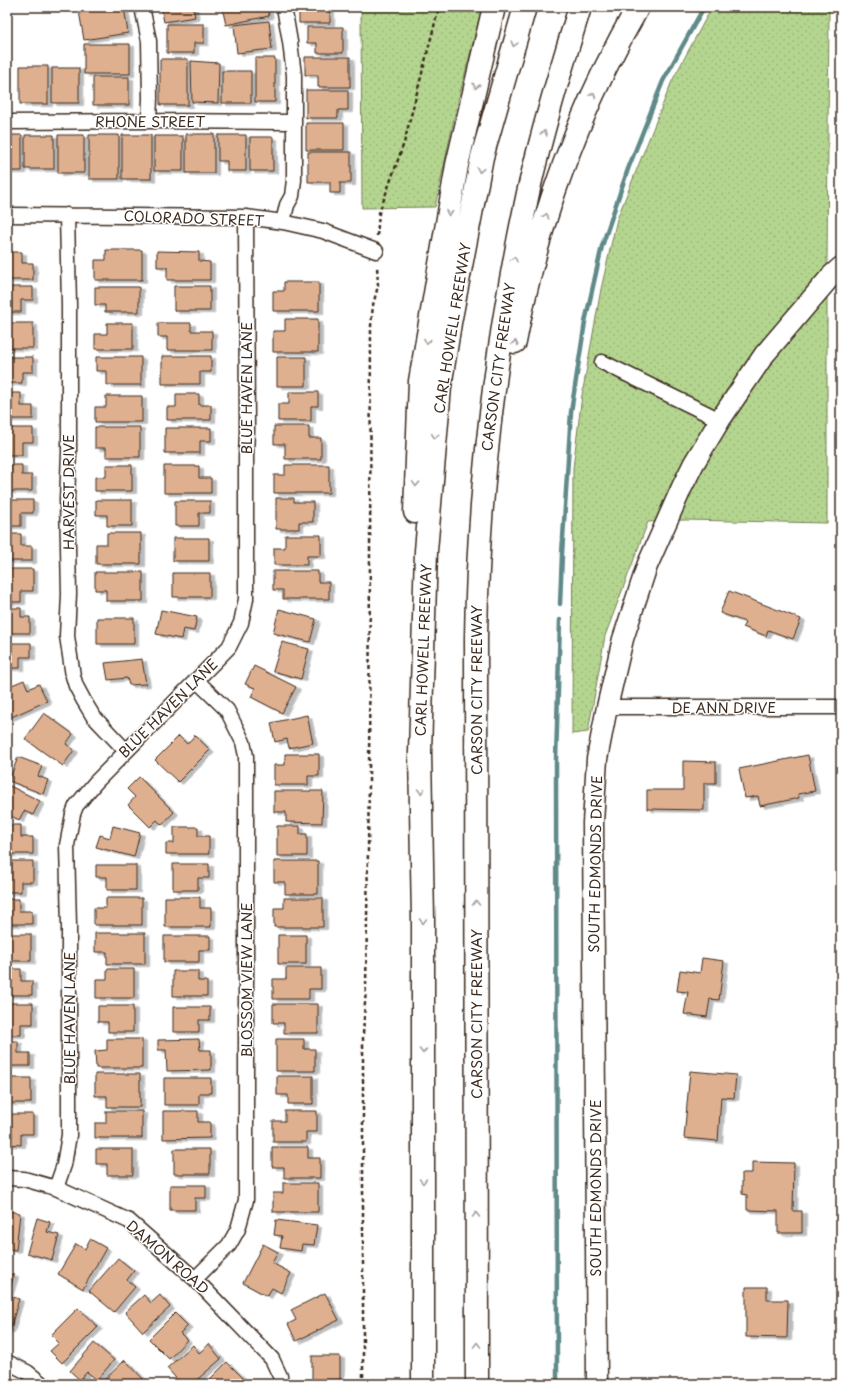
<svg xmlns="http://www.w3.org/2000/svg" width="848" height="1391" font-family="'Playpen Sans',sans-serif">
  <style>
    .grass { fill: url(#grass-dots); stroke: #788056 }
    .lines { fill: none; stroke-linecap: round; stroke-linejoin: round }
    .stream { stroke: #608a89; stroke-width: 4.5 }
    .building { fill: #dfb090; stroke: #3b2a1e; filter: url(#shadow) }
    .street-casing { stroke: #3b2a1e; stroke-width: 17 }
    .secondary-casing { stroke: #3b2a1e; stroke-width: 23 }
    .highway-casing { stroke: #3b2a1e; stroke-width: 25 }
    .path { stroke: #3b2a1e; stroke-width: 2.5; stroke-dasharray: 4 3; stroke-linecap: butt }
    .street { stroke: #fff; stroke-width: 14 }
    .secondary { stroke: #fff; stroke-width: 20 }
    .highway { stroke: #fff; stroke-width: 22 }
    .oneway { stroke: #a79f9a }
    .labels { text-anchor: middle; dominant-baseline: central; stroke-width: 3; stroke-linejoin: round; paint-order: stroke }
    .street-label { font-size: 14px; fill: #3b2a1e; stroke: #fff }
  </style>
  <defs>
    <pattern id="grass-dots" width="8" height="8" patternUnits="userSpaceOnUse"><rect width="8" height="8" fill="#b4d58f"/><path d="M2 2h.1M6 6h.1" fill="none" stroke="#9cb77b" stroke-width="1.8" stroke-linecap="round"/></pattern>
    <filter id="shadow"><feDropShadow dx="4.5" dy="2.5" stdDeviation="0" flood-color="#0004"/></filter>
  </defs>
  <rect width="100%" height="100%" fill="#fff"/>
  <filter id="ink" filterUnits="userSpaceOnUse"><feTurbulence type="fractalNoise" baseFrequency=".025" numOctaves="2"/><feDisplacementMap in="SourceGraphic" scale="8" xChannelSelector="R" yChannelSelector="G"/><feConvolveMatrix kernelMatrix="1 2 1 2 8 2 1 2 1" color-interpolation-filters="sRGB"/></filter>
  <g filter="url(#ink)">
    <!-- grass -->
    <path class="grass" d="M361 7H482L457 105 435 207 362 208Z
      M712 7H829L827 265V523L684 520 648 522 605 636 588 732 572 734 573 468 582 395 601 289 617 219 672 81Z"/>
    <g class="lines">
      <!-- stream -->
      <path class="stream" d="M560 604 562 554 571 412 585 322 602 246 628 169 663 81 704 7
        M557 1384 556 760 560 620"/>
    </g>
    <!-- building -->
    <path class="building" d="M103 7H124L128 33 84 40 79 11Z
      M161 7H193L195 17 164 22Z
      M222 7H267L269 16 226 25Z
      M299 7H330V23H299Z
      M269 21 272 49 237 53 234 25Z
      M167 24H204V43H194V53H167Z
      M307 27H343V53H317V43H307Z
      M84 44H130V74H84Z
      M305 57H350V87H318V75H305Z
      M255 58H275V102H255Z
      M160 59H188V105H160Z
      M191 61 219 63 218 103 192 102Z
      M20 66H48V104H20Z
      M52 68H79V103H52Z
      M222 71H251V103H222Z
      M93 77H129V105H93Z
      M306 90H348V110H338V118H306Z
      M306 123H344V150H306Z
      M186 134H214V173H186Z
      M7 135H22V171H7Z
      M25 135H54V169H25Z
      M58 135H84V173H58Z
      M89 135H119V179H89Z
      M122 135H151V179H122Z
      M218 135H246V171H227V161H218Z
      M154 136H183V171H154Z
      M250 137H273V171H250Z
      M308 152H351V183H340V193H330V182H308Z
      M106 250H142V280H95V260H106Z
      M157 251 199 252V261L210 262V280H167V267H157Z
      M7 252H22V263H33V280H7Z
      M284 282H319V311H273V291H284Z
      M174 286H210V311H174Z
      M7 287H33V300H21V312H7Z
      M95 287H139V312H105V305H95Z
      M285 319H318V352H273V331H285Z
      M7 323H33V348H7Z
      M107 323H133V349H95V334H107Z
      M158 323H191V331H212V350H167V337H158Z
      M162 356H211V372H200V384H162Z
      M7 357H33V372H22V383H7Z
      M96 357H141V385H107V371H96Z
      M277 357H306V386H277Z
      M289 392H318V406H311V421H278V404H289Z
      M7 393H21V406H33V419H7Z
      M176 394H199V405H211V420H167V407H176Z
      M106 396H142V422H95V407H106Z
      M274 426H309V438H321V459H285V444H274Z
      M95 427H140V457H106V448H95Z
      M7 428H33V442H22V455H7Z
      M165 428H211V441H200V453H165Z
      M7 465H22V475H32V491H7Z
      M106 465H132V491H95V477H106Z
      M285 465H329V493H274V475H285Z
      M164 466H199V478H211V493H164Z
      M276 498H294V502H313V522H299V529H276Z
      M7 500H33V513H21V526H7Z
      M96 500H132V526H107V515H96Z
      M175 501H210V513H199V526H175Z
      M107 533H141V564H96V544H107Z
      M7 534H21V546H32V561H7Z
      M285 535H321V556H307V565H274V548H285Z
      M173 538H209V561H173Z
      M7 569H33V591H21V602H7Z
      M273 571H318V582H329V599H283V590H273Z
      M95 572H143V601H106V590H95Z
      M173 573H210V597H173Z
      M729 591 801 619 793 639 768 630 766 636 743 627 745 622 720 613Z
      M7 608H21V617H30V633H7Z
      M279 609 316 619 310 642 273 633Z
      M161 610 197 617 194 631 183 629 181 639 156 634Z
      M97 618H134V644H97Z
      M282 642 309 649 301 679 273 671Z
      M7 643H31V657H20V668H7Z
      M142 659 146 684 129 685 127 678 108 680 105 663Z
      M254 666 296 687 282 713 251 697 255 688 245 684Z
      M24 680 28 689 39 684 47 701 7 719V687Z
      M44 713 73 734 66 744 74 750 63 766 25 739Z
      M307 715 313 743 289 748 287 739 275 742 271 723Z
      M195 735 210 750 178 782 155 760 179 736 187 744Z
      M285 754H319V776H308V785H274V765H285Z
      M808 755 815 791 798 794 799 798 760 806 758 796 745 798 739 769Z
      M18 757 42 766 38 776 48 780 43 794 9 781Z
      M683 761 716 762V783H704V810L647 809V790H683Z
      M139 777 174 812 162 825 157 820 150 827 128 805 135 797 127 789Z
      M8 785 40 801 33 815 24 811 19 820 7 814Z
      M274 791H323L322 823 286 822V812H274Z
      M7 825H21V837H33V854H7Z
      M113 826 140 833 134 857 96 847 100 835 110 838Z
      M277 826H300V834H307V856H277Z
      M174 827H198V836H209V854H166V843H174Z
      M7 861H33V882H21V892H7Z
      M274 861H318V894H285V882H274Z
      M173 864H209V878H198V890H173Z
      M96 865H136V890H107V877H96Z
      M165 897H200V908H211V927H165Z
      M106 898H142V925H94V908H106Z
      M284 898H323V927H274V908H284Z
      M7 899H19V911H32V924H7Z
      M95 933H145V964H107V952H95Z
      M7 934H31V961H7Z
      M278 935H306V964H278Z
      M164 936H210V950H199V962H164Z
      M702 958 724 961 719 1000 710 999 707 1017 684 1014 688 992 677 991 680 970 700 973Z
      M286 968H321V989H309V999H273V979H286Z
      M7 969H21V981H32V995H7Z
      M107 969H134V998H96V979H107Z
      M173 971H198V981H207V996H173Z
      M7 1003H33V1024H21V1035H7Z
      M273 1004H318V1033H284V1023H273Z
      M98 1006H133V1032H108V1022H98Z
      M173 1007H210V1020H199V1032H173Z
      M107 1039H142V1068H96L95 1051 107 1050Z
      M199 1039 200 1050H211V1070L167 1071 166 1050H158V1040Z
      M276 1039H304V1049H315V1071H276Z
      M7 1041H18V1053H30V1066H7Z
      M690 1071 736 1075 734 1098 721 1097 718 1141 684 1138Z
      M95 1074H140V1107H107V1096H95Z
      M277 1076H313V1104H288V1095H277Z
      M7 1078H31V1103H7Z
      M164 1078H211V1093H199V1105H164Z
      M106 1111H142V1138H95V1123H106Z
      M163 1111H198V1122H210V1138L163 1139Z
      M285 1111H317V1132H306V1142H273V1121H285Z
      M7 1114H33V1134H21V1145L7 1144Z
      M272 1147H308V1158H320V1178H284V1167H272Z
      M96 1149H133V1175H107V1164H96Z
      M174 1149H210V1174H174Z
      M752 1162 794 1163 793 1211H802V1233H778V1211L747 1210V1195L742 1194V1173H752Z
      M283 1183H318V1212H273V1193H283Z
      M170 1185H206V1198H195V1210H170Z
      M7 1211 20 1213 16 1250 7 1249Z
      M37 1218 50 1222 47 1232 59 1235 52 1260 27 1253Z
      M276 1220 317 1225 314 1245 302 1244 301 1251 280 1248 282 1236 274 1235Z
      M90 1239 106 1248 83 1289 58 1274 76 1244 85 1249Z
      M263 1244 278 1252 272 1263 291 1273 281 1293 272 1288 267 1296 243 1283Z
      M118 1258 134 1271 127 1280 135 1287 114 1312 89 1291Z
      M7 1274 14 1275 8 1295 19 1299 10 1330H7Z
      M746 1287H767V1300H788L787 1338 746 1337Z
      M325 1293 339 1320 296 1341 288 1324 296 1320 291 1310Z
      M144 1295 151 1303 160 1295 170 1307 143 1332 125 1312Z
      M78 1308 98 1327 62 1363 50 1351 59 1343 51 1335Z
      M175 1313 188 1326 180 1333 187 1340 169 1359 149 1339Z
      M94 1343 114 1360 97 1380 87 1372 80 1380 70 1371Z
      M209 1344 221 1359 192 1384H181L167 1368 193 1345 199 1353Z
      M312 1356H340V1384H312Z
      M125 1360 148 1384H100Z
      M227 1362 243 1378 236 1384H205Z"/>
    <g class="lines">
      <!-- street casing -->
      <g class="street-casing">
        <path id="street" d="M142 7 149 41 150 98 149 121
          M7 122 149 121 294 122
          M7 215 246 217 283 222 323 231 376 251
          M67 215 69 305V453L67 499 69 594 67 636 73 676 76 686 84 701 93 716 126 751
          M283 222 287 205 292 196 294 180V75L290 42 284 7
          M602 362 720 420
          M607 707H841
          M7 1178 24 1179 56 1188 129 1221 195 1279 272 1359 280 1376 281 1384
          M56 1188 64 1165 69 1135V926L67 845 73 814 76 806 95 783 229 647 241 623 246 599V457L247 431 246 217
          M195 1279 229 1245 238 1229 246 1200V756L243 742 227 710 196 680
          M7 1362 27 1372 42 1384"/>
      </g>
      <!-- secondary casing -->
      <g class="secondary-casing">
        <path id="secondary" d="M597 1384 593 823 597 759 607 707 623 639 647 566 682 487 694 463 720 420 764 355 832 275 841 267"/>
      </g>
      <!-- highway casing -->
      <g class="highway-casing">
        <path id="highway" d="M515 342C537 225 578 111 638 7
          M415 512 420 381 457 165 494 7
          M423 1384V920L420 752 426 551 440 387 450 323 482 157 525 7
          M477 1384 476 638C478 487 496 341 528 193 542 131 561 69 580 7"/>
      </g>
      <!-- path -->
      <path class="path" d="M377 236 379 213 404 143 439 7
        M363 1384V1034L366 987 369 781 371 326 373 305 378 286 377 265"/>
      <!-- street -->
      <use href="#street" class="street"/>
      <!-- secondary -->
      <use href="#secondary" class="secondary"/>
      <!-- highway -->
      <use href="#highway" class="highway"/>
    </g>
    <!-- one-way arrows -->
    <defs><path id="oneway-chevron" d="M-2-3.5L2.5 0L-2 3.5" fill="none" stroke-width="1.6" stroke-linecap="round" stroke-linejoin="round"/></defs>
    <g class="oneway">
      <use href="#oneway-chevron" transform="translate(514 44) rotate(106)"/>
      <use href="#oneway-chevron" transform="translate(476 86) rotate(103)"/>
      <use href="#oneway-chevron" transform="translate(593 95) rotate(-66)"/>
      <use href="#oneway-chevron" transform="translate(544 133) rotate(-75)"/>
      <use href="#oneway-chevron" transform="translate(480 170) rotate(101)"/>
      <use href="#oneway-chevron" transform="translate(449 213) rotate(100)"/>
      <use href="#oneway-chevron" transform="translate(546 216) rotate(-72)"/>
      <use href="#oneway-chevron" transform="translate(514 259) rotate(-78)"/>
      <use href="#oneway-chevron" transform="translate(427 341) rotate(100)"/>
      <use href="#oneway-chevron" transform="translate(515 343) rotate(-80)"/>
      <use href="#oneway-chevron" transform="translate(435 436) rotate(95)"/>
      <use href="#oneway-chevron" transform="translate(416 484) rotate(92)"/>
      <use href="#oneway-chevron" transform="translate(421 791) rotate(89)"/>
      <use href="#oneway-chevron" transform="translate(476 903) rotate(-90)"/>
      <use href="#oneway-chevron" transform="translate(423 921) rotate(90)"/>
      <use href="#oneway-chevron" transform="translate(423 1051) rotate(90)"/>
      <use href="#oneway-chevron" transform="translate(423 1181) rotate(90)"/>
      <use href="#oneway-chevron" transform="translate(476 1215) rotate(-90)"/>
      <use href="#oneway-chevron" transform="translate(477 1345) rotate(-90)"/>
    </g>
  </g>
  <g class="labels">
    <!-- street labels -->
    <g class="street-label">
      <text x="150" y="121">RHONE STREET</text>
      <text transform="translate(194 218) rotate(2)">COLORADO STREET</text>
      <text transform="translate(452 328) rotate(-81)">CARL HOWELL FREEWAY</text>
      <text transform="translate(498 367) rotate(-82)">CARSON CITY FREEWAY</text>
      <text transform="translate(246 388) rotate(-90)">BLUE HAVEN LANE</text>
      <text transform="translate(68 492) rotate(-90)">HARVEST DRIVE</text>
      <text transform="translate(423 650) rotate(-88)">CARL HOWELL FREEWAY</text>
      <text transform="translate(476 690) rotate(-90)">CARSON CITY FREEWAY</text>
      <text x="724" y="707">DE ANN DRIVE</text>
      <text transform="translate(168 708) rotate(-45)">BLUE HAVEN LANE</text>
      <text transform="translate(595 864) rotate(-89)">SOUTH EDMONDS DRIVE</text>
      <text transform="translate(246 980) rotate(-90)">BLOSSOM VIEW LANE</text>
      <text transform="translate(476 1014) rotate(-90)">CARSON CITY FREEWAY</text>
      <text transform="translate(69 1018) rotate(-90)">BLUE HAVEN LANE</text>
      <text transform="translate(595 1188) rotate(-90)">SOUTH EDMONDS DRIVE</text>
      <text transform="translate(168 1257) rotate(41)">DAMON ROAD</text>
    </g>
  </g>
  <!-- margin -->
  <rect width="848" height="1391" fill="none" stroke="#fff" stroke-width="24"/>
  <rect x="12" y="12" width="824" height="1367" fill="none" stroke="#3b2a1e" stroke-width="1.5" filter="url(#ink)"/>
</svg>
